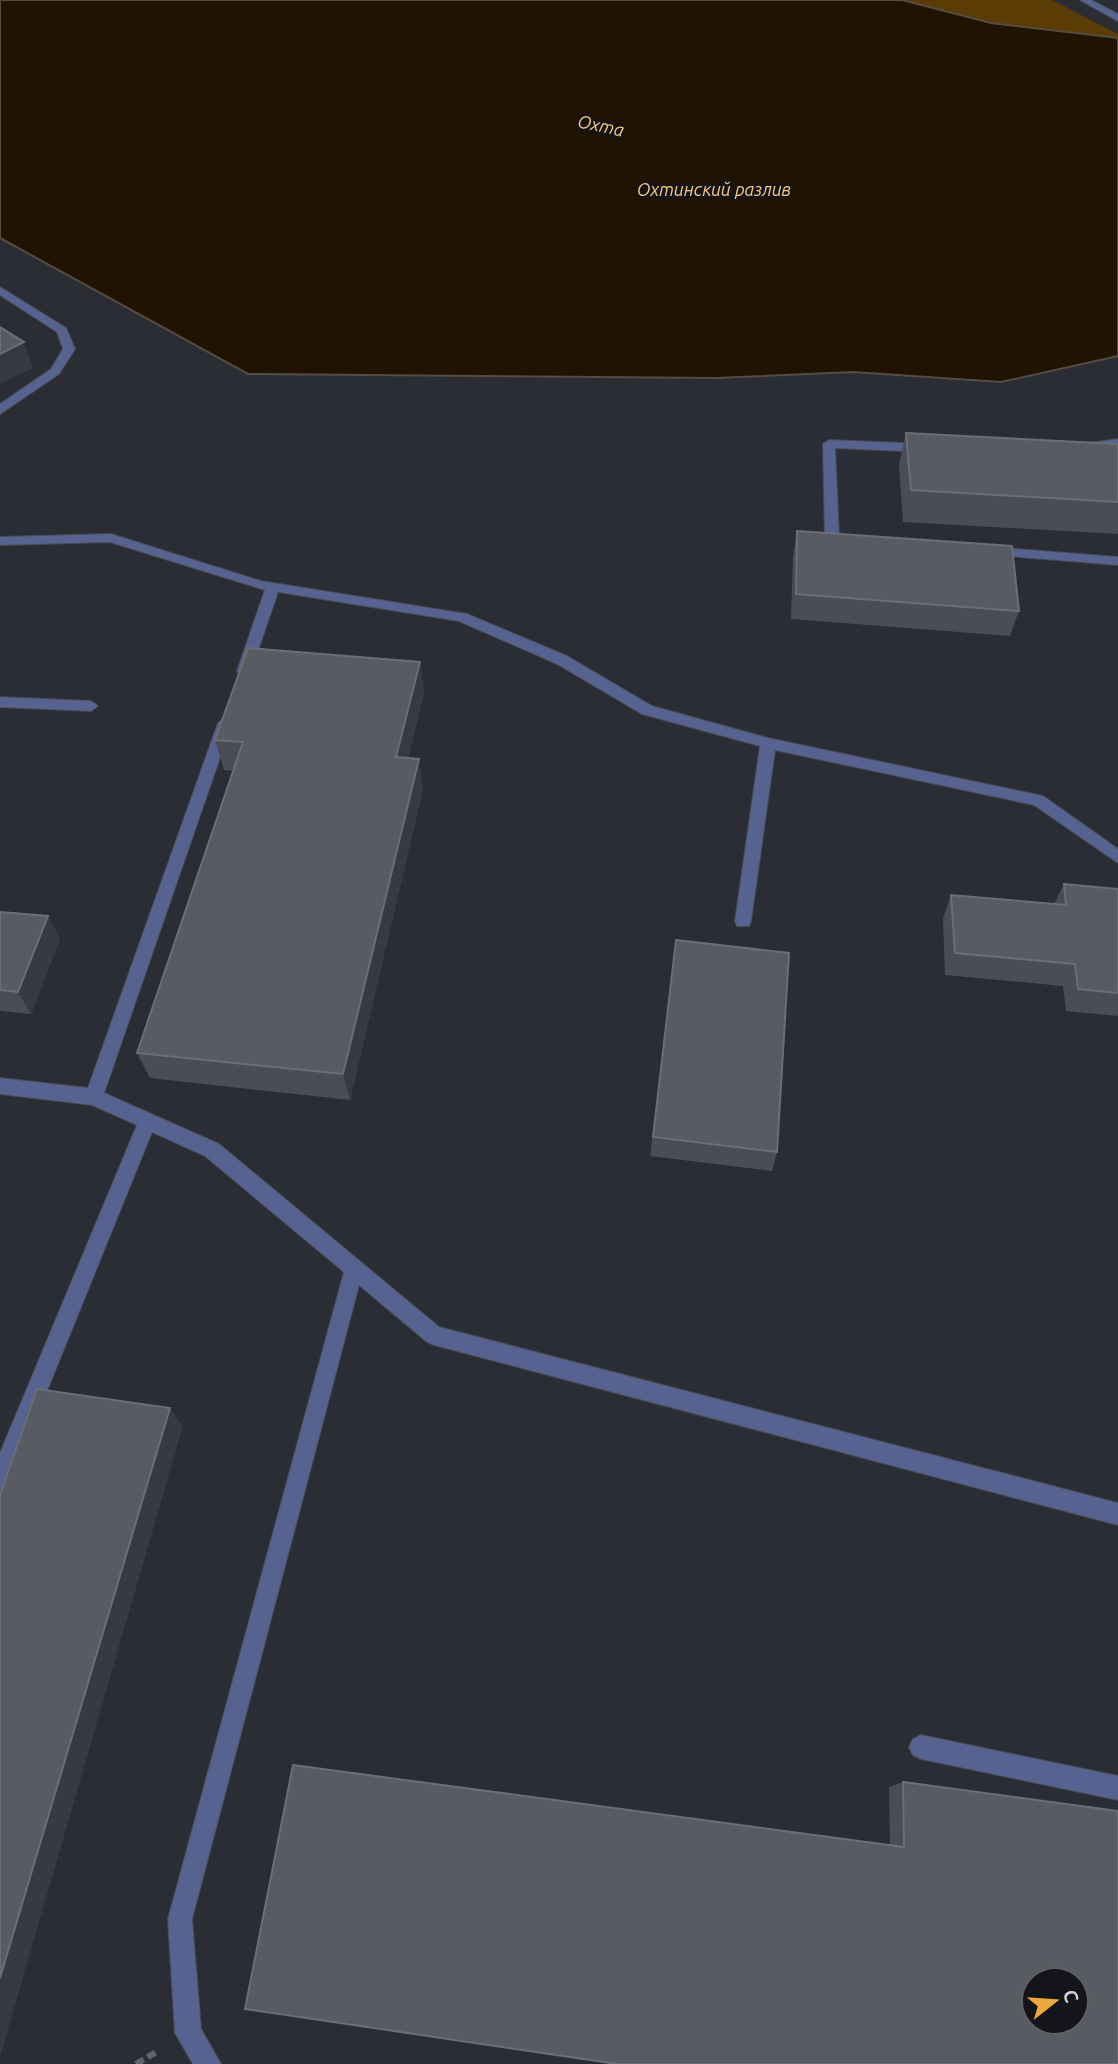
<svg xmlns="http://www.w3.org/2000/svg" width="1118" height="2064" font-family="Ubuntu,sans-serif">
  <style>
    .green { fill: #5a3c04 }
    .water { fill: #211301; stroke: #564c41; stroke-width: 2 }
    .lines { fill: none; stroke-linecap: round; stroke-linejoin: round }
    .service-casing { stroke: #484b51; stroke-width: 2 }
    .minor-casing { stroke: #484b51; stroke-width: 2 }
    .path { stroke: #62656b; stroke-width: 6; stroke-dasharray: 9 4.5; stroke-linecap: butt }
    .service { fill: #56628f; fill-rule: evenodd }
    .minor { fill: #56628f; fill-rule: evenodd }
    .wall { fill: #4a4d54 }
    .shaded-wall { fill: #373a41 }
    .building { fill: #585b62; stroke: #6b6e74; stroke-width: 2; fill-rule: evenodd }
    .labels { text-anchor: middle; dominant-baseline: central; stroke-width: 5; stroke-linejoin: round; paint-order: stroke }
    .far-water-label { font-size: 18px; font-style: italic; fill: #f8c780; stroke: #141518 }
  </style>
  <rect width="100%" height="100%" fill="#2a2d34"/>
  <!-- green -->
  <path class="green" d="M902 0H1052L1118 34V38L991 23Z"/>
  <!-- water -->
  <path class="water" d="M0 0H902L991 23 1118 38V356L1001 382 853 372 716 378 248 374 0 238Z"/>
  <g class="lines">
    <!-- service casing -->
    <g class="service-casing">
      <path id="service" d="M0 287 66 328 75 349 59 374 0 414V404L51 369 63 349 57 332 0 295Z
        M1118 439V447L1090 451 1084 447 1090 443Z
        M829 440 926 444 932 448 926 452 835 448 839 536 854 538V544C846 546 831 547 825 540L823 444Z
        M111 534 261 581 467 614 567 656 652 706 768 738 1043 796 1118 849V863L1034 805 775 750 751 921 749 926H737L735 921 760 746 642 714 557 664 459 621 278 592 251 671 244 676 237 671 265 590 110 542 0 545V537Z
        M989 547 1118 557V565L984 554V548Z
        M0 697 91 701 98 706 91 711 0 707Z
        M225 718 232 723 104 1093 219 1144 439 1327 1118 1503V1525L434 1345 427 1342 359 1285 192 1919 201 2029 221 2064H193L175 2033 168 1919 344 1272 205 1156 152 1132 8 1487 0 1490V1453L137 1125 92 1105 0 1094V1078L88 1088 218 723Z
        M921 1735 1118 1776V1800L921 1759 913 1755 909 1747 913 1739Z"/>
    </g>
    <!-- minor casing -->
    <g class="minor-casing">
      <path id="minor" d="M1080 0H1091L1118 14V21Z"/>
    </g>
    <!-- path -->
    <path class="path" d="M136 2064 158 2051"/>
    <!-- service -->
    <use href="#service" class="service"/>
    <!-- minor -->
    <use href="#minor" class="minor"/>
  </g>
  <!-- wall -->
  <path class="wall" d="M906 433 1118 444V534L903 522 899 465Z
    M797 531 1019 611 1010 636 791 619 793 556Z
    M420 662 424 693 408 758 423 789 350 1100 150 1078 137 1053 233 771 224 770 215 740Z
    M1064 884 1118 889V1016L1066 1011 1063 986 945 975 943 918 951 895 1054 904Z
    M0 912 48 916 60 939 31 1014 0 1011Z
    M676 940 777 1152 772 1171 650 1156Z
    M903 1782 1118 2064 890 1845 889 1787Z"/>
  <!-- shaded-wall -->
  <path class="shaded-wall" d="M24 342 33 368 0 384V354Z
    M420 662 424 693 400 787 396 757Z
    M419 759 423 789 350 1100 343 1074Z
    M48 916 60 939 31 1014 18 992Z
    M170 1408 183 1426 0 2057V1978Z"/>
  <!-- building -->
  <path class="building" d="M0 327 24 342 0 354Z
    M906 433 1118 444V502L911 490Z
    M797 531 1012 546 1019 611 796 594Z
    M248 648 420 662 396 757 419 759 343 1074 137 1053 243 742 215 740Z
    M1064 884 1118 889V993L1078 989 1075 964 955 953 951 895 1066 905Z
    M0 912 48 916 18 992 0 990Z
    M676 940 789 953 777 1152 653 1137Z
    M37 1389 170 1408 0 1978V1495Z
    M293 1765 904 1847 903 1782 1118 1811V2064H617L245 2009ZM1034 1980H1076V2022H1034Z"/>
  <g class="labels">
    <!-- far-water labels -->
    <g class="far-water-label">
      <text transform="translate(601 125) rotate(12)">Охта</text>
      <text x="714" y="189">Охтинский разлив</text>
    </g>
  </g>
  <!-- north arrow -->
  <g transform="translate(1055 2001) rotate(73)"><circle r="33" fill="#141518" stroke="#5f6064" stroke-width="2"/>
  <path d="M0-5L12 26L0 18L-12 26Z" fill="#eca93a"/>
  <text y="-10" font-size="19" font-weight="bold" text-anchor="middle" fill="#d0d1d6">С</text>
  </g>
</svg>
